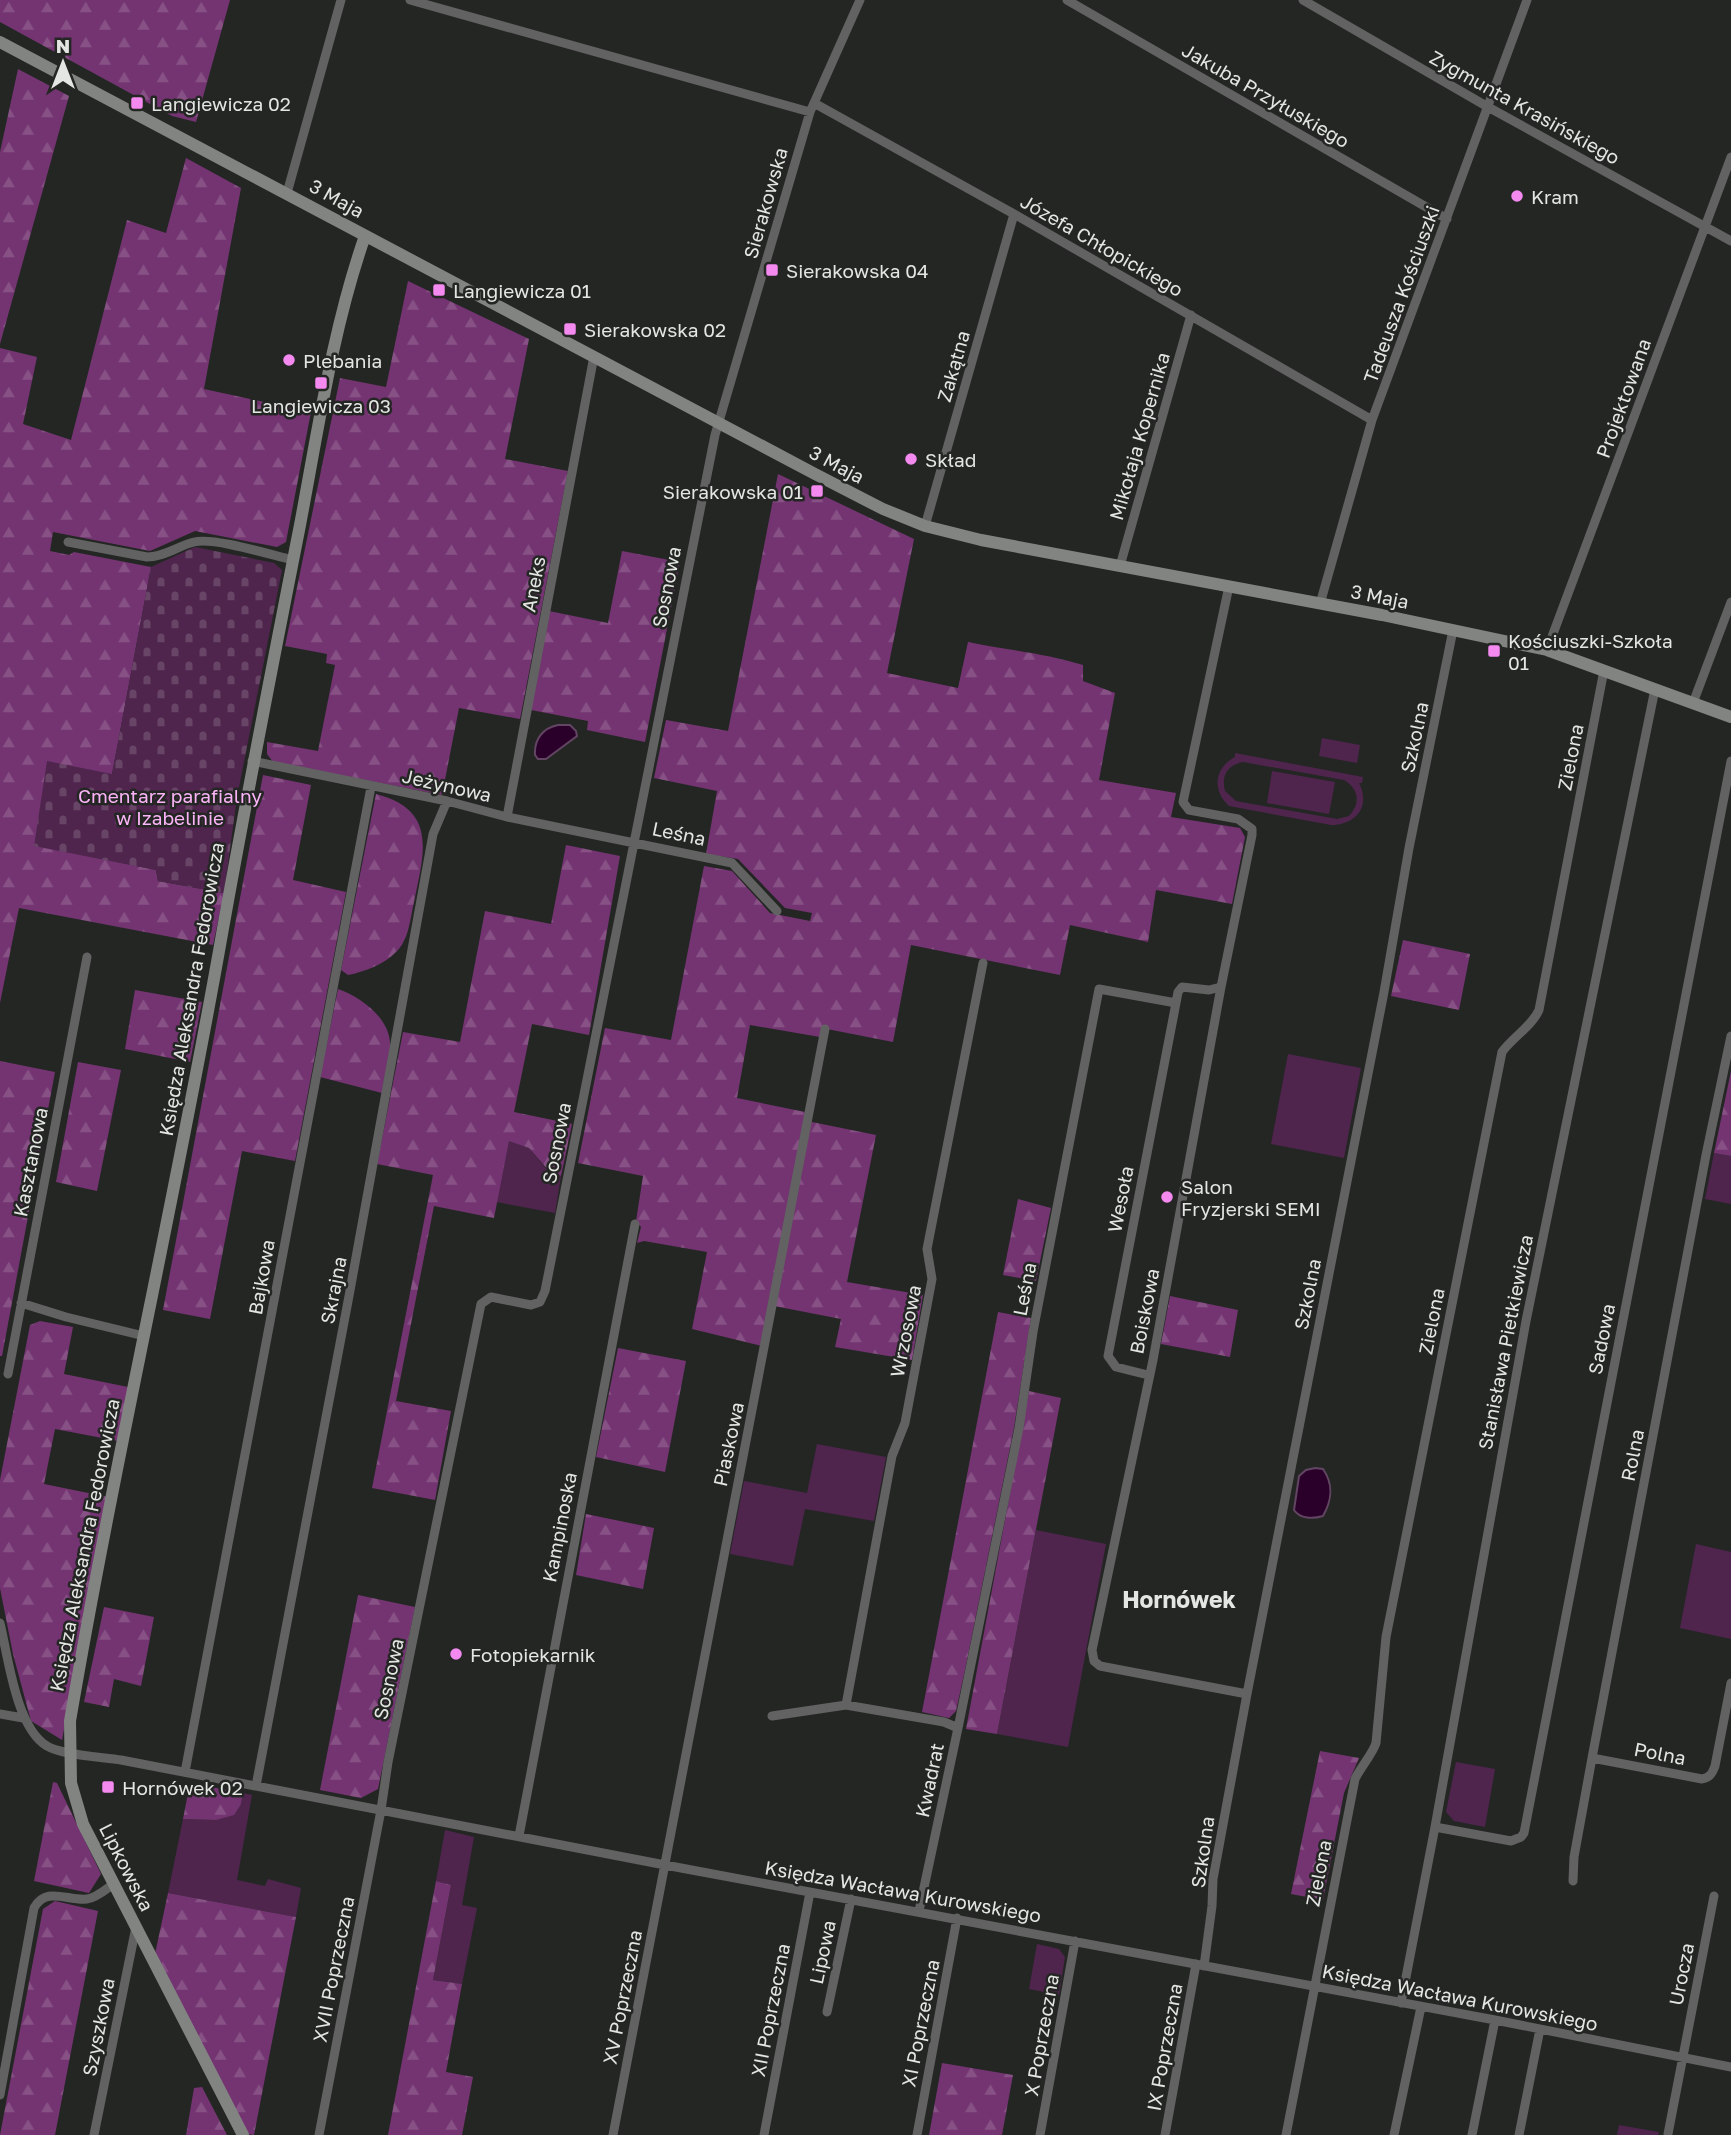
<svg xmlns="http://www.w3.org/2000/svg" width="1731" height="2135" font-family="'Golos Text',sans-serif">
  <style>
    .grass { fill: #4f254e; fill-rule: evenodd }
    .forest { fill: url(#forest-firs) }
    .cemetery { fill: url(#cemetery-stones) }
    .water { fill: #2a002a; stroke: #624562; stroke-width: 2 }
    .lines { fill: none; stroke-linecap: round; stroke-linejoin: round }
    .street { stroke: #616261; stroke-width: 9 }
    .secondary { stroke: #828482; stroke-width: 12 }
    .poi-dot { fill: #f489f0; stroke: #242624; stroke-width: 2.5 }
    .labels { text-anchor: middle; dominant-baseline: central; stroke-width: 5; stroke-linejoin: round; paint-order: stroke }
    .street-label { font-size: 19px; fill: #e4e6e4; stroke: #242624 }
    .poi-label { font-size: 19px; fill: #e4e6e4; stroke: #242624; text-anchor: start }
    .park-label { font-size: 19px; fill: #fcb4f8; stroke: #242624 }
    .quarter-label { font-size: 23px; font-weight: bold; fill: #e4e6e4; stroke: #242624 }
  </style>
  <defs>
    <pattern id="forest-firs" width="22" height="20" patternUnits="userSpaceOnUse" patternTransform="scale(1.75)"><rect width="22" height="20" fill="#733471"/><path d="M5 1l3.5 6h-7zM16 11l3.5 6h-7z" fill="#875185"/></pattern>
    <pattern id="cemetery-stones" width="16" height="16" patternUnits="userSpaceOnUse" patternTransform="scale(1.75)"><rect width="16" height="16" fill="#4f254e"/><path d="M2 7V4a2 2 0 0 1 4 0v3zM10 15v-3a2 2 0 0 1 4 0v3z" fill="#684567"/></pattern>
  </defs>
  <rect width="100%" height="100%" fill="#242624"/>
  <!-- grass -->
  <path class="grass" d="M1322 738 1360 745 1357 763 1319 756Z
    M1235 753 1363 777 1362 783H1359C1371 806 1356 825 1331 825L1229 806C1212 791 1214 768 1235 757ZM1243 762 1344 780C1359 789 1361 803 1349 816L1337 819 1236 801 1225 791C1221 776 1227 765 1243 762Z
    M1272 771 1335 782 1329 814 1267 803Z
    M1288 1054 1361 1068 1344 1158 1271 1144Z
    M509 1140 529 1148 548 1171 561 1176 555 1213 496 1202Z
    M1714 1153 1731 1156V1204L1705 1199Z
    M817 1444 886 1457 874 1521 805 1509 793 1566 730 1554 744 1481 807 1493Z
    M1036 1530 1106 1544 1068 1747 997 1734Z
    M1696 1544 1731 1552V1639L1680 1628Z
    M1456 1762 1495 1769 1485 1827 1454 1821 1446 1812Z
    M243 1793 252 1795 237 1880 265 1886 268 1879 301 1888 296 1917 168 1893 183 1819 216 1820 241 1804Z
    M445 1830 474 1837 462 1905 477 1908 462 1984 433 1980 451 1885 436 1881Z
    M1037 1944 1059 1949 1065 1957 1059 1995 1029 1989Z
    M1619 2125 1659 2132 1658 2135H1617Z"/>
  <!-- forest -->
  <path class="forest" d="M0 0H230L196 122 172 116 0 22Z
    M18 69 69 96 0 344V152Z
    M186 158 241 188 204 389 311 412 286 542 277 547 195 531 150 551 53 532 50 551 69 555 74 552 151 567 112 774 34 845 156 870 158 881 224 893 213 945 19 908 0 1003V348L37 357 23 424 71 440 127 220 166 233Z
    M408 281 529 339 505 459 568 471 520 719 459 708 442 795 273 762 267 754V742L318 751 335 665 326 663 327 654 285 646 340 378 386 387Z
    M778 474 914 539 887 673 958 688 968 642C1006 650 1046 653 1083 665V681L1115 693 1099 780 1176 793 1171 817 1240 828 1245 837 1232 904 1156 890 1148 942 1070 925 1060 975 911 945 893 1042 822 1028 820 1037 750 1025 737 1098 805 1112 812 1122 876 1135 847 1282 923 1295 912 1360 835 1347 841 1319 769 1305 762 1346 692 1329 707 1252 644 1241 637 1243 641 1227 636 1221 643 1176 578 1163 605 1028 671 1040 704 866 732 871 770 913 810 921 812 913 785 908 738 859 706 854 717 791 654 778 666 720 728 731Z
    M622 551 680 562 645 742 587 730 588 721 531 710 549 611 608 623Z
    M263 775 311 785 293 880 346 892 295 1161 242 1151 210 1319 163 1310Z
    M376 794C438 810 424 853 414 902 410 919 409 940 396 952 385 964 364 972 348 975L341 970Z
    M566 845 620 856 589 1035 532 1024 514 1112 572 1124 561 1176 549 1171 529 1148 509 1141 494 1218 434 1206 396 1401 451 1411 435 1500 372 1488 433 1175 377 1164 403 1032 460 1042 485 911 551 924Z
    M1403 940 1470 954 1459 1010 1391 996Z
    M338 989C359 996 389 1017 390 1043 391 1058 384 1077 382 1093L320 1077Z
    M135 990 202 1002 190 1062 125 1049Z
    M0 1061 55 1072 2 1356H0Z
    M78 1062 121 1070 97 1191 56 1182Z
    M1731 1071V1156L1714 1153Z
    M1018 1199 1051 1208 1036 1281 1003 1275Z
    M1170 1296 1238 1310 1230 1357 1161 1344Z
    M998 1312 1031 1318 1014 1428 965 1670 956 1711 949 1718 922 1712Z
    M40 1321 73 1327 64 1374 128 1387 118 1441 55 1429 44 1484 108 1497 62 1740 31 1721 13 1654 0 1588V1480L30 1325Z
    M618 1348 686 1361 665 1472 596 1457Z
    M1029 1391 1061 1398 997 1734 966 1729Z
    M586 1514 654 1528 643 1589 576 1575Z
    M358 1595 415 1607 378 1789 361 1798 320 1790Z
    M104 1607 154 1617 141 1686 114 1679 109 1707 84 1702Z
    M1320 1751 1359 1758 1344 1793 1323 1900 1291 1894Z
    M53 1782 57 1783 101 1874 89 1893 34 1881Z
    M190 1783 243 1793 241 1804 234 1815 216 1820 183 1819Z
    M436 1881 451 1885 433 1980 462 1984 446 2072 473 2077 462 2135H388Z
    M168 1893 296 1917 254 2135 247 2134 155 1954Z
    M55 1901 98 1911 55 2135H0L43 1909Z
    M942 2063 1013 2075 1002 2135H929Z
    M202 2087 227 2135H186L194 2088Z"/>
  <!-- cemetery -->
  <path class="cemetery" d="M195 547 274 563 282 570 237 797 224 893 158 881 156 870 34 846 47 761 112 774 151 567Z"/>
  <!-- water -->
  <path class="water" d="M558 725H570L576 731 577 736 546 759H538L535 755C534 739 543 728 558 725Z
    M1315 1468 1323 1469C1334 1485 1332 1500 1323 1516 1313 1519 1300 1519 1294 1510L1299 1476 1306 1470Z"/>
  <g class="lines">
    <!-- street -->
    <path class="street" d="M410 0 810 112
      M1067 0 1447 219
      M1303 0 1488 107 1731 241
      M814 103 1014 214 1372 420
      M287 193 341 0
      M925 526 1014 214
      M68 542 147 557C164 557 178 546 194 542 214 537 271 555 293 560
      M1120 566 1191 315
      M1229 586 1183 802 1189 810 1238 819 1252 829V835L1221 987 1153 1360 1092 1650 1094 1661 1100 1666 1247 1694
      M1320 604 1372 420 1527 0
      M1547 650 1731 157
      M1693 703 1731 602
      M252 761 447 801 507 817 732 863 777 911
      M507 817 594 356
      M21 1303 66 1317 144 1336
      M8 1374 87 957
      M1148 1375 1116 1367 1108 1356 1176 1003
      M0 1623C8 1656 16 1728 47 1746 61 1755 103 1757 121 1760L665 1865 1495 2020 1731 2067
      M846 1705 892 1456 905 1423 932 1279 927 1249 983 963
      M0 1714 23 1718
      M772 1716 846 1705 944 1722 958 1728 919 1911
      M958 1728 1019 1428 1033 1332 1099 989 1176 1003 1178 992 1182 987 1209 990 1221 987
      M1592 1758 1702 1779C1710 1777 1712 1774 1715 1766L1731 1683
      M185 1772 371 787
      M256 1786 349 1296 433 834 447 801
      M1435 1827 1511 1841 1521 1837 1524 1833 1731 761
      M519 1836 635 1224
      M1573 1881 1574 1857 1592 1758 1706 1155 1731 1036
      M1204 1966 1212 1906 1213 1879 1247 1694 1384 992 1409 848 1453 630
      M1401 2003 1435 1827 1526 1321 1655 689
      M827 2012 851 1899
      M0 2095 34 1908C46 1886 67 1901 87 1899 96 1898 105 1890 112 1885
      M1668 2134 1714 1896
      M94 2135 136 1927
      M319 2135 381 1810 388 1762 481 1304 491 1297 531 1305 540 1302 545 1291 715 435 810 112 860 0
      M613 2135 825 1029
      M764 2135 810 1892
      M917 2135 957 1918
      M1040 2135 1075 1941
      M1165 2135 1196 1964
      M1286 2135 1355 1779C1361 1767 1373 1753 1376 1743L1386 1637 1502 1052C1513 1037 1532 1026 1539 1010L1604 670
      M1394 2135 1421 2007
      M1472 2135 1495 2020
      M1519 2135 1540 2029"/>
    <!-- secondary -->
    <path class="secondary" d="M0 42 815 474 883 509 925 526 981 540 1382 615 1547 650 1731 717
      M243 2135 83 1824 71 1783 70 1721C114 1464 173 1209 219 951 244 809 272 667 300 525 318 430 333 327 365 236"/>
  </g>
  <!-- markers -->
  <g class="poi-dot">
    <rect x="130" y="96" width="14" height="14" rx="3.5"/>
    <circle cx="1517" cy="196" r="7"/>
    <rect x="765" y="263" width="14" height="14" rx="3.5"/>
    <rect x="432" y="283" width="14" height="14" rx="3.5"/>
    <rect x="563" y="322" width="14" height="14" rx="3.5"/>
    <circle cx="289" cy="360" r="7"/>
    <rect x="314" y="376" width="14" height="14" rx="3.5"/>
    <circle cx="911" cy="459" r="7"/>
    <rect x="810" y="484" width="14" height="14" rx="3.5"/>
    <rect x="1487" y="644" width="14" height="14" rx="3.5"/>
    <circle cx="1167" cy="1197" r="7"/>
    <circle cx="456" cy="1654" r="7"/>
    <rect x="101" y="1780" width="14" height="14" rx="3.5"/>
  </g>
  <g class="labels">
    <!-- street labels -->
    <g class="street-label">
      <text transform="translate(1266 95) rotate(30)">Jakuba Przyłuskiego</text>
      <text transform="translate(1525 107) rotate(29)">Zygmunta Krasińskiego</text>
      <text transform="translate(337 198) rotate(29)">3 Maja</text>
      <text transform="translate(765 203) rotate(-74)">Sierakowska</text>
      <text transform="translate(1102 245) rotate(30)">Józefa Chłopickiego</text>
      <text transform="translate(1401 294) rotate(-70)">Tadeusza Kościuszki</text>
      <text transform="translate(953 366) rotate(-74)">Zakątna</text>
      <text transform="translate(1623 398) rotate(-70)">Projektowana</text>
      <text transform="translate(1139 436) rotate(-74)">Mikołaja Kopernika</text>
      <text transform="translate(837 464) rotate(28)">3 Maja</text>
      <text transform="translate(533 584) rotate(-79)">Aneks</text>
      <text transform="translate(666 587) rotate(-79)">Sosnowa</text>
      <text transform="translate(1380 596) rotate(11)">3 Maja</text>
      <text transform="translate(1414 737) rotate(-78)">Szkolna</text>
      <text transform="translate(1570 757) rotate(-79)">Zielona</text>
      <text transform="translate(447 785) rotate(13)">Jeżynowa</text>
      <text transform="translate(679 833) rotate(12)">Leśna</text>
      <text transform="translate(191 989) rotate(-80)">Księdza Aleksandra Fedorowicza</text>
      <text transform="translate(556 1143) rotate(-79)">Sosnowa</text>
      <text transform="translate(30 1162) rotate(-79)">Kasztanowa</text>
      <text transform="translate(1120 1199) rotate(-79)">Wesoła</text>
      <text transform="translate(261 1277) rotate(-80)">Bajkowa</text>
      <text transform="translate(1024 1289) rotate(-79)">Leśna</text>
      <text transform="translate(333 1290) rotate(-79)">Skrajna</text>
      <text transform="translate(1307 1294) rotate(-79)">Szkolna</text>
      <text transform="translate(1144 1311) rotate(-79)">Boiskowa</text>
      <text transform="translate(1431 1321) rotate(-79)">Zielona</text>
      <text transform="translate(905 1331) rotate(-79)">Wrzosowa</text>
      <text transform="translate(1601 1339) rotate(-79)">Sadowa</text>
      <text transform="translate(1505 1342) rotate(-79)">Stanisława Pietkiewicza</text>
      <text transform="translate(728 1444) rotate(-78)">Piaskowa</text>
      <text transform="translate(1632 1455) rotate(-79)">Rolna</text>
      <text transform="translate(559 1527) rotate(-79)">Kampinoska</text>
      <text transform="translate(84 1545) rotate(-79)">Księdza Aleksandra Fedorowicza</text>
      <text transform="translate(388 1679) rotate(-78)">Sosnowa</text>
      <text transform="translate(1660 1753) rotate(11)">Polna</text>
      <text transform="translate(929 1780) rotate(-78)">Kwadrat</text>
      <text transform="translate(1202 1852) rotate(-82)">Szkolna</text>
      <text transform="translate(127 1867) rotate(63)">Lipkowska</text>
      <text transform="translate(1318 1873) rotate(-79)">Zielona</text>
      <text transform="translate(903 1891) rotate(10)">Księdza Wacława Kurowskiego</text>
      <text transform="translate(822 1952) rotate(-78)">Lipowa</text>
      <text transform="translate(333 1969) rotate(-79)">XVII Poprzeczna</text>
      <text transform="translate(1681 1974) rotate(-79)">Urocza</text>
      <text transform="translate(622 1997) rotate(-79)">XV Poprzeczna</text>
      <text transform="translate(1460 1997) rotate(11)">Księdza Wacława Kurowskiego</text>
      <text transform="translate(770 2010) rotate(-79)">XII Poprzeczna</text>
      <text transform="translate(920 2023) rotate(-79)">XI Poprzeczna</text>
      <text transform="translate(98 2027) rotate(-79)">Szyszkowa</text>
      <text transform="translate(1041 2035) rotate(-80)">X Poprzeczna</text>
      <text transform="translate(1164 2047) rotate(-80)">IX Poprzeczna</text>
    </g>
    <!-- poi labels -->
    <g class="poi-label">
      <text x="151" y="103">Langiewicza 02</text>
      <text x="1531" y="196">Kram</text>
      <text x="786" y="270">Sierakowska 04</text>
      <text x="453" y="290">Langiewicza 01</text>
      <text x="584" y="329">Sierakowska 02</text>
      <text x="303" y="360">Plebania</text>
      <text x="321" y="405" text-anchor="middle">Langiewicza 03</text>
      <text x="925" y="459">Skład</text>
      <text x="803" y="491" text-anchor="end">Sierakowska 01</text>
      <text x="1508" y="640">Kościuszki-Szkoła<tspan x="1508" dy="22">01</tspan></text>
      <text x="1181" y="1186">Salon<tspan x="1181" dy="22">Fryzjerski SEMI</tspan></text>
      <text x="470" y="1654">Fotopiekarnik</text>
      <text x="122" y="1787">Hornówek 02</text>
    </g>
    <!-- park labels -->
    <g class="park-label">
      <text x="170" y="795">Cmentarz parafialny<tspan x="170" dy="22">w Izabelinie</tspan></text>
    </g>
    <!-- quarter labels -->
    <g class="quarter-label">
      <text x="1179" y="1599">Hornówek</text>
    </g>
  </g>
  <!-- north arrow -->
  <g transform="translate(63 63)" stroke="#242624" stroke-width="5" paint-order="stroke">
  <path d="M0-5L12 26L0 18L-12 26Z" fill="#e4e6e4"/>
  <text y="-10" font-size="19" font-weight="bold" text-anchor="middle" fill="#e4e6e4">N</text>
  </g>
</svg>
